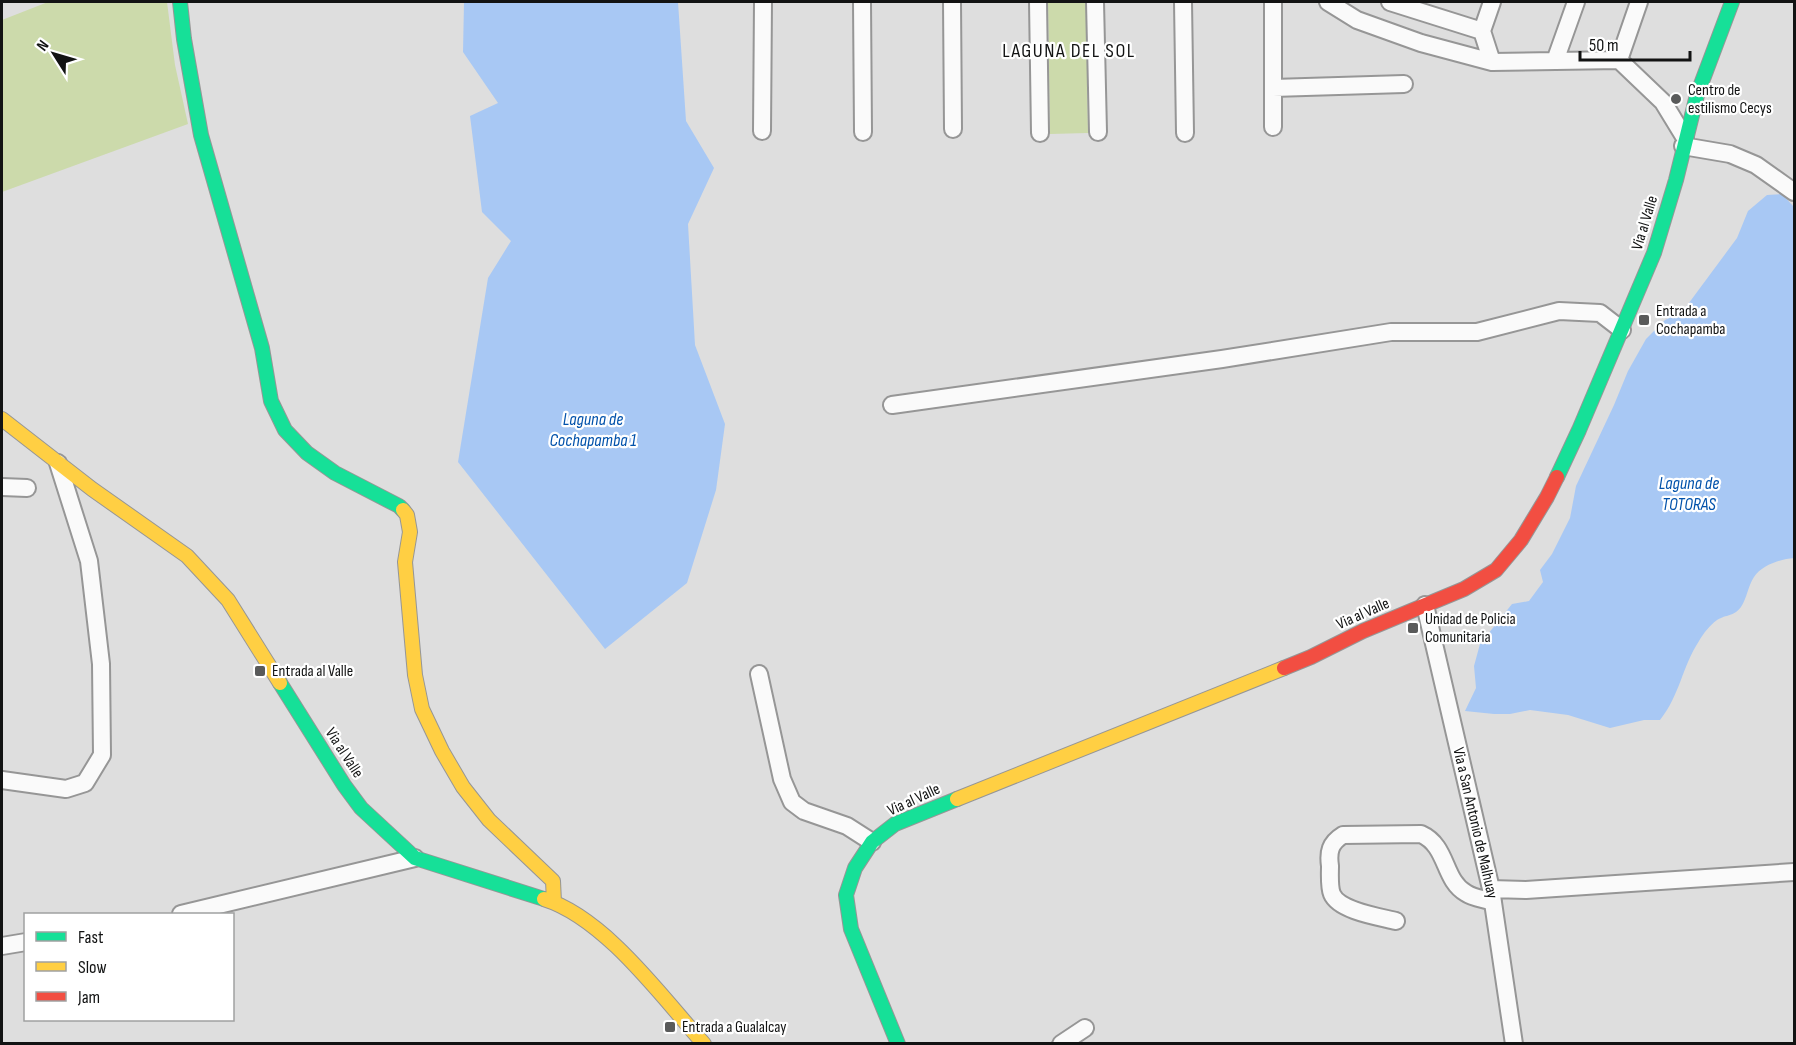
<svg xmlns="http://www.w3.org/2000/svg" width="1796" height="1045" font-family="'Sofia Sans Condensed',sans-serif">
  <style>
    .green { fill: #ccdaab }
    .water { fill: #a8c8f4 }
    .lines { fill: none; stroke-linecap: round; stroke-linejoin: round }
    .street-casing { stroke: #969696; stroke-width: 20 }
    .fast-casing { stroke: #969696; stroke-width: 16 }
    .slow-casing { stroke: #969696; stroke-width: 16 }
    .jam-casing { stroke: #969696; stroke-width: 16 }
    .street { stroke: #fafafa; stroke-width: 16 }
    .fast { stroke: #16e098; stroke-width: 14 }
    .slow { stroke: #ffcf43; stroke-width: 14 }
    .jam { stroke: #f24e42; stroke-width: 14 }
    .poi-dot { fill: #595a5a; stroke: #fff; stroke-width: 2 }
    .labels { text-anchor: middle; dominant-baseline: central; stroke-width: 4.5; stroke-linejoin: round; paint-order: stroke }
    .poi-label { font-size: 16px; fill: #121313; stroke: #fff; text-anchor: start }
    .street-label { font-size: 16px; fill: #121313; stroke: #fff }
    .water-label { font-size: 18px; font-style: italic; fill: #0252ab; stroke: #fff }
    .quarter-label { font-size: 20px; letter-spacing: 1.5px; fill: #121313; stroke: #fff }
  </style>
  <rect width="100%" height="100%" fill="#dedede"/>
  <!-- green -->
  <path class="green" d="M48 2H167L175 65 188 124 2 192V20Z
    M1048 2H1086L1088 133 1050 134Z"/>
  <!-- water -->
  <path class="water" d="M464 2H678L686 121 714 168 688 224 695 345 725 424 716 490 687 583 605 649 458 462 488 278 511 241 482 212 470 116 498 103 463 52Z
    M1782 194 1794 207V558C1781 559 1762 565 1754 577 1748 586 1747 598 1741 607 1733 617 1727 614 1717 620 1710 625 1703 634 1699 641 1682 667 1680 695 1660 720H1644L1610 728 1568 715 1530 710 1510 714H1494L1465 711 1476 688 1474 666 1480 644 1512 604 1529 601 1543 582 1540 570 1552 554 1570 518 1576 486 1614 405 1628 371 1646 339 1665 320 1683 311 1737 238 1748 211 1767 195Z"/>
  <g class="lines">
    <!-- street casing -->
    <g class="street-casing">
      <path id="street" d="M862 2 863 132
        M952 2 953 129
        M1038 2 1040 133
        M1095 2 1098 132
        M1183 2 1185 133
        M1328 2 1357 20 1421 43 1492 62 1619 60
        M1390 2 1482 31
        M1492 2 1482 31 1492 62
        M1639 2 1619 60 1663 102 1685 138
        M1555 61 1576 2
        M1273 88 1404 84
        M1273 127V2
        M762 131 763 2
        M1683 146 1730 154 1756 165 1794 192
        M892 405 1222 359 1391 332H1477L1559 311 1600 313 1622 330
        M2 487 27 488
        M1425 605 1491 889 1514 1044
        M759 674 782 779 792 802 804 811 847 826 872 842
        M2 780 66 789 85 783 102 755 101 664 89 561 58 463
        M1491 889 1526 890 1794 872
        M181 914 415 858
        M1396 921C1380 917 1339 911 1332 894 1329 887 1330 874 1330 866 1328 852 1330 843 1343 835L1421 834C1448 846 1443 880 1466 893 1473 898 1485 899 1493 902
        M2 946 26 942
        M1061 1044 1085 1028"/>
    </g>
    <!-- fast casing -->
    <g class="fast-casing">
      <path id="fast" d="M180 2 184 39 201 135 262 348 271 401 285 430 307 453 335 473 399 506 403 510
        M1557 477 1579 430 1654 253 1676 180 1697 95 1732 2
        M280 683 344 785 361 808 415 858 544 899
        M898 1044 851 929 846 895 855 868 872 842 895 824 957 799"/>
    </g>
    <!-- slow casing -->
    <g class="slow-casing">
      <path id="slow" d="M2 419 92 489 187 556 228 600 280 683
        M403 510 407 515 410 532 405 562 415 675 422 709 442 751 463 787 489 820 553 881 554 902
        M957 799 1284 668
        M544 899C605 918 662 997 704 1044"/>
    </g>
    <!-- jam casing -->
    <g class="jam-casing">
      <path id="jam" d="M1284 668 1311 657 1363 631 1464 589 1496 570 1521 540 1547 497 1557 477"/>
    </g>
    <!-- street -->
    <use href="#street" class="street"/>
    <!-- fast -->
    <use href="#fast" class="fast"/>
    <!-- slow -->
    <use href="#slow" class="slow"/>
    <!-- jam -->
    <use href="#jam" class="jam"/>
  </g>
  <!-- markers -->
  <g class="poi-dot">
    <circle cx="1676" cy="99" r="6"/>
    <rect x="1638" y="314" width="12" height="12" rx="3"/>
    <rect x="1407" y="622" width="12" height="12" rx="3"/>
    <rect x="254" y="665" width="12" height="12" rx="3"/>
    <rect x="664" y="1021" width="12" height="12" rx="3"/>
  </g>
  <g class="labels">
    <!-- poi labels -->
    <g class="poi-label">
      <text x="1688" y="90">Centro de<tspan x="1688" dy="18">estilismo Cecys</tspan></text>
      <text x="1656" y="311">Entrada a<tspan x="1656" dy="18">Cochapamba</tspan></text>
      <text x="1425" y="619">Unidad de Policia<tspan x="1425" dy="18">Comunitaria</tspan></text>
      <text x="272" y="671">Entrada al Valle</text>
      <text x="682" y="1027">Entrada a Gualalcay</text>
    </g>
    <!-- street labels -->
    <g class="street-label">
      <text transform="translate(1645 223) rotate(-73)">Via al Valle</text>
      <text transform="translate(1363 614) rotate(-24)">Via al Valle</text>
      <text transform="translate(344 753) rotate(57)">Via al Valle</text>
      <text transform="translate(914 800) rotate(-25)">Via al Valle</text>
      <text transform="translate(1475 823) rotate(77)">Via a San Antonio de Malhuay</text>
    </g>
    <!-- water labels -->
    <g class="water-label">
      <text x="593" y="419">Laguna de<tspan x="593" dy="21">Cochapamba 1</tspan></text>
      <text x="1689" y="483">Laguna de<tspan x="1689" dy="21">TOTORAS</tspan></text>
    </g>
    <!-- quarter labels -->
    <g class="quarter-label">
      <text x="1069" y="51">LAGUNA DEL SOL</text>
    </g>
  </g>
  <!-- border -->
  <rect width="1796" height="1045" fill="none" stroke="#121313" stroke-width="6"/>
  <!-- legend -->
  <rect x="24" y="913" width="210" height="108" fill="#ffffff" stroke="#a0a1a1" stroke-width="1.5"/>
  <rect x="36" y="932" width="30" height="9" fill="#16e098" stroke="#a0a1a1" stroke-width="1.5"/>
  <text x="78" y="943" font-size="18" fill="#121313">Fast</text>
  <rect x="36" y="962" width="30" height="9" fill="#ffcf43" stroke="#a0a1a1" stroke-width="1.5"/>
  <text x="78" y="973" font-size="18" fill="#121313">Slow</text>
  <rect x="36" y="992" width="30" height="9" fill="#f24e42" stroke="#a0a1a1" stroke-width="1.5"/>
  <text x="78" y="1003" font-size="18" fill="#121313">Jam</text>
  <!-- north arrow -->
  <g transform="translate(54 54) rotate(307)" stroke="#ffffff" stroke-width="4.5" paint-order="stroke">
  <path d="M0-4.5L10 22L0 15L-10 22Z" fill="#121313"/>
  <text y="-9" font-size="16" font-weight="bold" text-anchor="middle" fill="#121313">N</text>
  </g>
  <!-- scale -->
  <path d="M1580 51v9h110v-9" fill="none" stroke="#121313" stroke-width="3"/>
  <text x="1589" y="51" font-size="18" fill="#121313" stroke="#ffffff" stroke-width="4.5" paint-order="stroke">50 m</text>
</svg>
